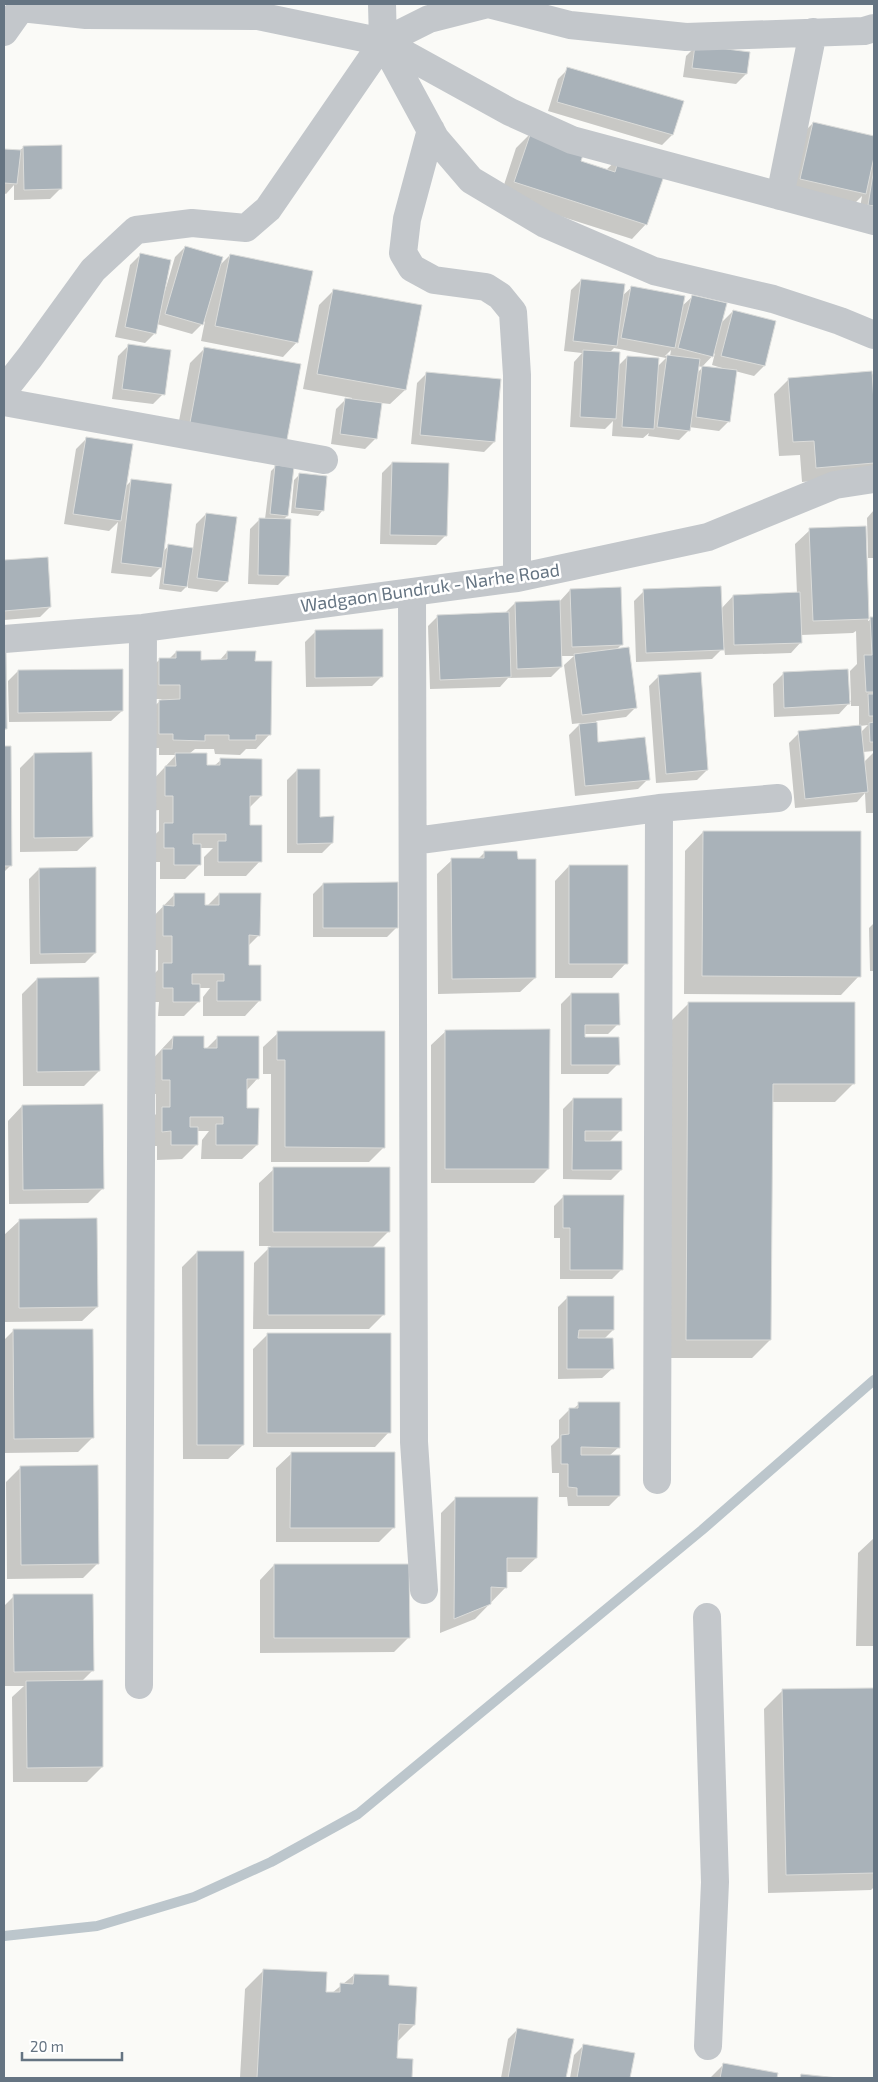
<svg xmlns="http://www.w3.org/2000/svg" width="878" height="2082" font-family="'Exo 2',sans-serif">
  <style>
    .shadow { fill: #0003; fill-rule: evenodd }
    .lines { fill: none; stroke-linecap: round; stroke-linejoin: round }
    .stream { stroke: #bcc6cc; stroke-width: 10 }
    .building { fill: #a9b2b9; stroke: #dbdcda }
    .minor { stroke: #c3c7cb; stroke-width: 28 }
    .labels { text-anchor: middle; dominant-baseline: central; stroke-width: 5; stroke-linejoin: round; paint-order: stroke }
    .street-label { font-size: 18px; fill: #657482; stroke: #fff }
  </style>
  <rect width="100%" height="100%" fill="#fafaf7"/>
  <!-- shadow -->
  <path class="shadow" d="M696 46 746 74 736 84 683 77 686 56Z
    M568 69 682 102 672 135 662 145 548 111 558 79Z
    M813 123 874 137V217L859 214 862 196 855 203 791 188 803 133Z
    M531 133 580 162 606 170 620 157 646 224 632 239 500 197 516 148Z
    M24 147 60 189 50 199 14 200V185L6 194 4 193V150L19 151Z
    M185 247 219 266 230 255 297 342 283 357 201 341 205 321 192 334 157 324 155 333 145 343 115 337 130 265 140 255 165 291 175 257Z
    M581 280 622 296 632 287 681 307 693 296 720 324 733 311 775 321 764 366 754 376 735 371 729 421 719 431 689 427V430L679 440 648 436 649 433 643 438 612 436 613 421 605 429 570 427 574 362 582 353 564 351 571 290ZM614 348 666 358 657 367 627 357 618 366 609 353ZM671 350 670 356H665ZM715 353 712 365 722 368V370L703 367 697 373 698 366 702 367Z
    M334 290 405 390 390 404 381 403 375 439 365 449 331 444 336 409 346 399 352 400V398L303 389 319 305Z
    M128 346 163 394 153 404 112 399 118 356Z
    M205 348 299 365 175 442 190 363Z
    M427 373 494 442 484 452 411 444 417 383Z
    M874 373V466L863 477 802 482 800 455 779 456 774 394 789 379 871 376Z
    M86 439 125 487 132 480 163 552 169 545 193 549 196 524 206 514 227 582 217 592 188 588V585L181 592 159 589 162 566 151 577 111 573 118 522 109 531 64 524 76 449Z
    M392 463 446 535 436 545 380 544 382 473Z
    M276 466 287 516 283 520 288 575 278 585 248 584 250 529 260 519H265L271 471Z
    M299 475 322 511 318 516 291 513 294 480Z
    M874 510V558H868L867 518Z
    M865 527 868 621 874 618V751L863 752 864 762 874 752V813H866L865 793 857 802 795 808 789 743 799 733 859 726V706H851V701L839 714 774 717 773 684 783 674 851 701 850 671 857 664 856 631 853 633 801 635V642L791 653 725 655 724 647 712 659 636 662 634 601 644 591 721 609 733 596 797 594 795 544 810 530ZM868 725 861 732 860 726Z
    M47 558 50 607 40 617 4 620V561Z
    M570 590 622 644 616 650 636 707 626 717 596 721 597 743 648 779 638 789 575 796 569 735 581 723 572 724 564 665 574 656H560L561 667 551 677 508 678 500 687 430 689 428 626 438 616 505 613 515 603 560 601Z
    M315 632 382 676 372 686 306 687 305 642Z
    M4 650 6 729 4 731Z
    M176 652 200 661H219L227 652 254 663 270 734 256 749H246L240 755 215 754 214 749H195L189 754 206 766H214L221 760 261 796 249 808V826L260 861 246 876H204V857L213 848H200V864L185 879H160V862H150V839L159 831V810L150 811 151 782 176 755H159V748H145V715L162 699H145V674L160 659H169Z
    M18 671 122 711 111 721 9 722 8 681Z
    M659 676 707 770 697 780 656 783 649 686Z
    M9 747 11 865 4 872V748Z
    M34 754 92 837 77 851 20 852V768Z
    M297 770 332 843 322 853H287V780Z
    M703 832 859 976 841 995 684 994 685 851Z
    M485 852 535 978 520 992 438 994 437 874 452 860 478 859Z
    M569 866 626 963 612 978H555V881Z
    M39 869 95 953 85 963 30 964 29 879Z
    M323 884 397 927 387 937H313V894Z
    M175 894 204 906H207L219 894 259 935 247 947V966L259 1001 245 1016H203V997L210 988H199V1001L184 1016H158L159 1002H149V979L158 970V950H149V921Z
    M874 923V971H870L869 928Z
    M37 979 99 1071 84 1086H23L22 994Z
    M874 980V1017L873 982Z
    M571 994 618 1024 608 1034H584V1039L618 1064 608 1074H561V1004Z
    M689 1003 853 1084 835 1102H771L770 1340 752 1358H669L670 1022Z
    M446 1031 548 1169 534 1183H431V1045Z
    M278 1033 384 1147 369 1162H271V1074H263V1047Z
    M173 1037 206 1049 218 1037 258 1078 246 1091 245 1109 257 1145 242 1159H201L202 1140 209 1131H197V1144L182 1159 157 1160V1146H148V1122L156 1114V1094H148L147 1065Z
    M573 1099 621 1130 609 1142 621 1170 611 1180 563 1179V1109Z
    M22 1106 103 1188 88 1203 9 1204 8 1121Z
    M274 1169 389 1231 372 1248 384 1314 369 1329H253L254 1263 271 1246H259V1183Z
    M564 1196 622 1269 612 1279H560V1238H554V1206Z
    M19 1221 97 1307 82 1321 5 1322 4 1235Z
    M197 1252 243 1445 228 1459H183L182 1267Z
    M568 1297 613 1330 603 1340 613 1368 602 1378 558 1379V1307Z
    M14 1330 93 1437 78 1452 4 1453V1340Z
    M268 1334 389 1432 375 1447H253V1349Z
    M579 1404 619 1447 609 1456 619 1496 609 1506H568L567 1497H559V1473H552L551 1446 559 1438V1420L569 1410 573 1409Z
    M291 1454 394 1527 379 1542H276V1468Z
    M21 1467 97 1564 83 1578 7 1579 6 1482Z
    M456 1498 536 1558 521 1572H506V1587L475 1619 440 1633 441 1513Z
    M874 1538V1646H856L858 1553Z
    M274 1565 408 1638 394 1652 260 1653V1580Z
    M14 1596 93 1670 81 1682 102 1767 87 1782H13L12 1697 24 1686H4V1606Z
    M874 1689V1887L871 1890 768 1893 764 1709 782 1691Z
    M264 1970 324 1993H332L354 1975 387 1986 414 2025 397 2042 396 2059 412 2060 411 2078H240L245 1989Z
    M518 2029 572 2040 565 2078H501L508 2039Z
    M584 2045 634 2054 629 2078H570L574 2055Z
    M723 2065 777 2074 776 2078H710Z"/>
  <g class="lines">
    <!-- stream -->
    <path class="stream" d="M4 1936 97 1926 194 1897 271 1862 358 1814 702 1530 874 1380"/>
  </g>
  <!-- building -->
  <path class="building" d="M695 45 750 52 747 74 692 68Z
    M567 67 684 101 673 135 557 102Z
    M813 122 874 136V157L866 194 800 179Z
    M531 132 585 149 581 161 615 172 620 155 666 170 647 225 514 182Z
    M62 145V189L24 190 23 146Z
    M4 149 21 150 17 184 4 183Z
    M874 168V206L868 205Z
    M185 246 223 257 203 325 165 314Z
    M140 253 171 260 156 334 125 327Z
    M230 254 313 271 298 343 215 326Z
    M581 279 625 284 617 346 573 341Z
    M631 286 685 296 675 348 621 338Z
    M333 289 422 305 406 390 317 374Z
    M692 295 727 303 713 357 678 348Z
    M733 310 776 321 765 366 721 356Z
    M128 344 171 350 165 395 122 389Z
    M204 347 301 364 286 445 189 428Z
    M583 350 620 352 616 419 580 417Z
    M667 355 700 359 690 431 657 427Z
    M627 356 659 358 654 429 622 427Z
    M702 366 737 370 730 422 696 417Z
    M872 371 874 403V463L816 468 814 441 793 442 788 378Z
    M426 372 501 379 495 442 420 435Z
    M345 398 382 403 377 439 340 434Z
    M86 437 133 444 121 521 73 514Z
    M392 462 449 463 447 536 390 535Z
    M275 465 294 467 288 516 270 514Z
    M299 473 327 476 324 511 295 508Z
    M131 479 172 484 162 568 121 563Z
    M206 513 237 517 228 582 197 578Z
    M259 518 291 519 289 576 258 575Z
    M866 526 869 619 813 621 809 528Z
    M168 544 193 548 187 587 163 584Z
    M48 557 51 607 4 611V560Z
    M721 586 724 650 646 653 643 589Z
    M621 587 623 645 572 647 570 589Z
    M800 592 802 643 734 645 733 595Z
    M560 600 562 667 517 669 515 602Z
    M509 612 511 677 440 680 437 615Z
    M870 617H874V692H866L864 655H872Z
    M383 629V677L315 678V630Z
    M629 647 637 708 582 715 574 654Z
    M4 649H6L7 729H4Z
    M176 651H201V660L227 659V651H256L255 661H272L271 735H256V740H229V735H205V741L173 740V734H159V700L180 699V685H159V658H176Z
    M123 669V711L18 713V670Z
    M848 669 850 704 784 708 783 672Z
    M701 672 708 770 666 774 658 675Z
    M868 694H874V716H869Z
    M597 722 598 742 645 737 650 780 585 786 579 724Z
    M874 722V742H870L869 723Z
    M861 725 868 792 805 799 798 731Z
    M4 746H11L12 866H4Z
    M92 752 93 837 34 838V753Z
    M175 753H207V765H220V758L262 759V796H250V825H262V862H218V841H226V834H193V844H201V865H174V848H164V823H173V796H165V766H176Z
    M297 769H320V817L334 816 333 843 297 844Z
    M703 831H861V977L702 976Z
    M484 851H517L518 859H536V978L452 979 451 858H484Z
    M569 865H628V964H569Z
    M96 867V953L40 954 39 868Z
    M398 882V928H323V883Z
    M174 893H205V905H219V893H261L260 936 249 935V965H261V1001H217V981H224V974H192V984H200V1002H173V988H163V963H172V936H163V905L174 906Z
    M99 977 100 1071 37 1072V978Z
    M571 993H619L620 1025H585V1037H619L620 1065H571Z
    M688 1002H855V1084H773L771 1340H686Z
    M550 1029 549 1169H445V1030Z
    M277 1031H385V1148L285 1147V1060H277Z
    M173 1036H204V1048H217V1036H259V1079H247V1108H259L258 1145H216V1124H223V1117H190V1127H198V1145H171V1131L162 1132V1107H170V1080H162V1049H172Z
    M573 1098H622V1131H585V1141H622V1170H572Z
    M103 1104 104 1189 23 1190 22 1105Z
    M273 1167H390V1232H273Z
    M563 1195H624L623 1270H570V1228H563Z
    M97 1218 98 1307 19 1308V1219Z
    M268 1247H385V1315H268Z
    M197 1251H244V1445H197Z
    M567 1296H614V1330H579L578 1338H613L614 1369H567Z
    M13 1329H93L94 1438 14 1439Z
    M267 1333H391V1433H267Z
    M578 1402H620V1448L581 1447V1455H620V1496H577V1488L568 1487V1464H561V1435L569 1434V1408H578Z
    M291 1452H395V1528H290Z
    M98 1465 99 1564 21 1565 20 1466Z
    M455 1497H538L537 1558H507V1588L491 1587V1604L454 1619Z
    M274 1564H409L410 1638H274Z
    M13 1594H93L94 1671 14 1672Z
    M103 1680V1767L27 1768 26 1681Z
    M874 1688V1873L786 1875 782 1689Z
    M263 1969 327 1972 326 1992H340V1983L353 1984 354 1974 389 1975V1985L417 1987 415 2025 399 2024 397 2058 413 2059 412 2078H257Z
    M517 2028 574 2039 566 2078H508Z
    M583 2044 635 2053 630 2078H577Z
    M723 2063 778 2073 777 2078H720Z
    M801 2074 838 2078H800Z"/>
  <g class="lines">
    <!-- minor -->
    <path class="minor" d="M382 4 383 42 435 138 471 180 545 224 654 271 773 299 840 321 874 335
      M21 8 86 15 258 16 383 42 510 112 572 140 874 221
      M4 32 21 8V4
      M431 130 407 219 403 253 412 268 434 280 486 287 500 296 513 312 517 375V578
      M780 196 813 32
      M4 390 30 357 93 270 136 230 192 223 246 228 268 209 383 42 429 19 488 4 570 25 686 37 864 31 874 28
      M4 402 324 460
      M412 592 414 1442 424 1590
      M4 639 143 628 517 578 708 537 835 485 874 479
      M414 841 659 808 778 798
      M657 1480 659 808
      M707 1617 715 1882 708 2046
      M139 1685 143 628"/>
  </g>
  <g class="labels">
    <!-- street labels -->
    <g class="street-label">
      <text transform="translate(430 587) rotate(-8)">Wadgaon Bundruk - Narhe Road</text>
    </g>
  </g>
  <!-- border -->
  <rect width="878" height="2082" fill="none" stroke="#657482" stroke-width="10"/>
  <!-- scale -->
  <path d="M22 2052v8h100v-8" fill="none" stroke="#657482" stroke-width="2.5"/>
  <text x="30" y="2052" font-size="15" fill="#657482" stroke="#ffffff" stroke-width="4" paint-order="stroke">20 m</text>
</svg>
